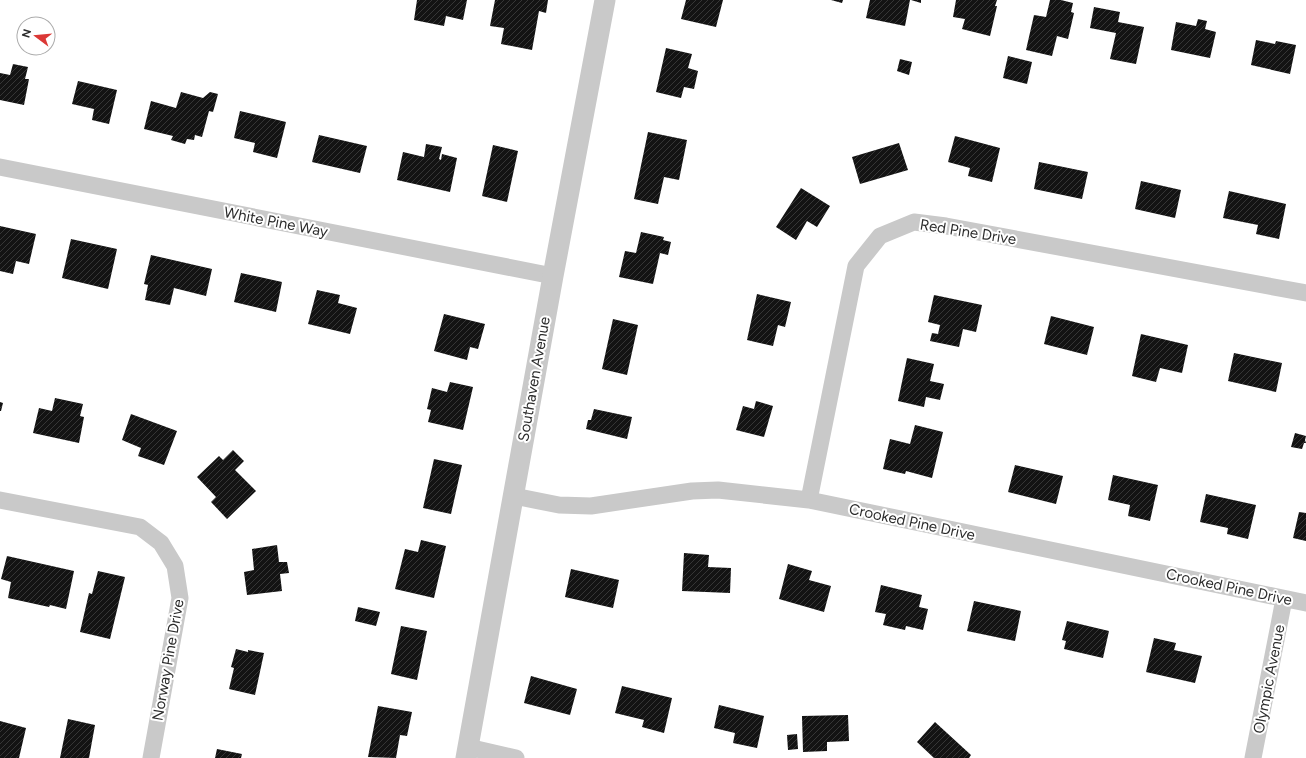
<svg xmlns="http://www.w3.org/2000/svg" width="1306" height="758" font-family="Figtree,sans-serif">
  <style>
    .building { fill: url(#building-hatch) }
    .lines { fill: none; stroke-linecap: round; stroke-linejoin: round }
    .minor { stroke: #c9c9c9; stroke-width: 17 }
    .tertiary { stroke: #c9c9c9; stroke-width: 21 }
    .labels { text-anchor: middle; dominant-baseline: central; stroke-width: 4; stroke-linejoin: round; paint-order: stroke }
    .street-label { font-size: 15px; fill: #2c2c2c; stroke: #fff }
  </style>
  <defs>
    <pattern id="building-hatch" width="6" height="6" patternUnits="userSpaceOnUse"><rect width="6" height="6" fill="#131313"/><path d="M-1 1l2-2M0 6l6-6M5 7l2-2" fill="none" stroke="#363636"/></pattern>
  </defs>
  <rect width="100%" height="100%" fill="#fff"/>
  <!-- building -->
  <path class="building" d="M417 0H467L463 20 446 16 444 26 414 20Z
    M495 0H548L546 13 539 11 532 50 501 44 504 28 490 26Z
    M686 0H723L716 27 681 19Z
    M831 0H843L842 3Z
    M870 0H910L905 26 866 18Z
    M911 0H921V3Z
    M956 0H997L995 6H997L990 36 962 29 965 19 953 17Z
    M1050 0H1061L1073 3 1071 12 1074 13 1068 39 1057 36 1052 56 1026 50 1034 15 1046 17Z
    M1094 7 1120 12 1118 22 1144 27 1136 64 1110 59 1116 33 1090 28Z
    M1198 19 1207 21 1205 29 1216 32 1210 58 1171 50 1176 22 1196 26Z
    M1256 40 1275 44 1276 41 1296 45 1290 74 1251 65Z
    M666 48 692 54 688 68 698 71 694 89 684 87 681 98 656 92Z
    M1008 56 1032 62 1027 84 1003 78Z
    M900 59 912 62 909 75 897 71Z
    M13 64 28 67 25 79H29L24 105 0 100V73L10 75Z
    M78 81 117 90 109 124 92 120 94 109 72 104Z
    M181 92 203 98 210 92 218 94 213 112 209 111 202 137 195 135 194 140 187 139 185 144 171 140 173 136 144 129 151 101 176 108Z
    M240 111 286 122 277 158 253 152 255 143 234 138Z
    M648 132 687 140 679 180 664 177 658 204 634 199Z
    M319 135 367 146 360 173 312 162Z
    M955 136 1000 148 992 182 968 176 970 168 948 162Z
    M899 143 908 170 860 184 852 157Z
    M426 144 442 147 439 159 441 160 442 154 457 158 450 192 397 180 403 152 424 157Z
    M493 145 518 151 507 202 482 196Z
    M1039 162 1088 172 1082 199 1034 189Z
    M1141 181 1181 190 1175 218 1135 209Z
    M801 188 830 206 817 227 807 221 796 240 776 227Z
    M1229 191 1286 204 1279 239 1256 234 1258 225 1223 218Z
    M0 226 36 234 29 264 16 261 13 274 0 271Z
    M641 232 664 237 663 240 671 242 668 255 660 253 653 284 619 277 625 251 636 253Z
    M71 239 117 249 108 289 62 278Z
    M151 255 212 269 206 296 174 288 170 305 145 300 148 285 144 284Z
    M241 273 282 282 276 312 234 302Z
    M317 290 340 295 338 303 357 308 350 334 308 324Z
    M757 294 791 302 785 327 778 325 773 346 747 340Z
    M934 295 982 305 976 332 963 329 959 347 930 341 932 333 938 334 940 325 928 322Z
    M444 314 485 324 478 349 470 347 467 360 434 351Z
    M1051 316 1094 327 1087 355 1044 344Z
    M613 319 638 325 627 375 602 369Z
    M1141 334 1188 345 1182 373 1160 368 1156 382 1132 376Z
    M1234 353 1282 363 1276 392 1228 381Z
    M907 358 934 364 930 381 944 384 940 400 926 397 924 407 898 401Z
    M450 382 473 387 463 430 428 422 431 410 427 409 432 388 447 392Z
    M55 398 83 404 80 416 84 417 79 443 33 433 39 408 52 411Z
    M756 401 773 406 764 437 736 430 743 406 754 409Z
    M0 402 3 403 1 411H0Z
    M594 409 632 417 627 439 586 429 588 420H591Z
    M131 414 177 431 164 465 138 456 141 448 122 440Z
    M915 425 943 432 932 478 906 471 905 474 883 469 890 439 910 444Z
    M1295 433 1306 436 1305 440 1306 443H1304L1302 449 1291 447Z
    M233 450 244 461 235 470 256 491 227 519 211 502 216 497 197 477 219 456 223 460Z
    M434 459 462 465 451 514 423 508Z
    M1015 465 1063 476 1056 504 1008 492Z
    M1113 475 1158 485 1150 521 1128 516 1130 505 1108 500Z
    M1206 494 1256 505 1248 539 1227 534 1228 528 1200 522Z
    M1299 512 1306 513V541L1293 538Z
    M421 540 446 546 434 598 395 589 405 549 418 552Z
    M277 545 279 562H287L289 573 280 574 282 591 247 595 244 572 254 570 252 549Z
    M684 553 709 555 708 567 731 568 730 593 682 591Z
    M7 556 74 571 66 609 50 605 49 607 8 598 11 582 1 579Z
    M788 564 812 571 809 580 831 586 824 612 779 599Z
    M571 569 619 580 613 608 565 597Z
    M98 571 125 577 110 639 80 632 89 593 92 594Z
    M881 585 922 595 919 607 928 609 923 630 906 626 905 630 883 625 886 614 875 612Z
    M974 601 1021 611 1015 641 967 631Z
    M358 607 380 612 376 626 355 621Z
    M1067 621 1109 631 1103 658 1064 649 1066 641 1062 640Z
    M401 626 427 631 417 680 391 674Z
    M1154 638 1176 643 1174 650 1202 656 1195 683 1146 672Z
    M236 649 248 652V650L264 653 255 695 229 689 234 668 231 667Z
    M531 676 577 689 570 715 524 703Z
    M622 686 672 698 664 733 642 727 644 720 615 713Z
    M719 705 764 716 757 748 733 743 735 733 714 728Z
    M378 706 412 712 407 736 400 735 396 758 368 757Z
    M848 715 849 741 827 742V751L803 752 802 716Z
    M68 719 95 725 89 758H60Z
    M0 721 26 728 19 758H0Z
    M935 722 971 755 969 758H934L917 742Z
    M797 734 798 749 788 750 787 735Z
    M217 749 242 754 241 758H215Z"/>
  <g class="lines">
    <!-- minor -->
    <path class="minor" d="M0 167 553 276
      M514 496 559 505 591 506 692 491 718 490 809 500 1306 603
      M0 500 140 527 161 543 175 566 180 598 151 758
      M809 500 856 266 880 236 914 222 946 226 1306 293
      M468 747 516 758
      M1253 758 1284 599"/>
    <!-- tertiary -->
    <path class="tertiary" d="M466 758 553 276 605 0"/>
  </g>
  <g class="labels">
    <!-- street labels -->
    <g class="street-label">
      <text transform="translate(276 222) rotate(11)">White Pine Way</text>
      <text transform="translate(968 232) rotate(9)">Red Pine Drive</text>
      <text transform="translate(534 379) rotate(-80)">Southaven Avenue</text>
      <text transform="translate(912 522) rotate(12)">Crooked Pine Drive</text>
      <text transform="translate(1229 587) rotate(12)">Crooked Pine Drive</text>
      <text transform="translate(168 660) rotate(-80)">Norway Pine Drive</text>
      <text transform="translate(1269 679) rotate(-79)">Olympic Avenue</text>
    </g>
  </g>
  <!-- north arrow -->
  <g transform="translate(36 36) rotate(286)"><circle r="19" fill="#ffffff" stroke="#ababab"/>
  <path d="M0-3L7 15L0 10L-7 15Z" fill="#db3836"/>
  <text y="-6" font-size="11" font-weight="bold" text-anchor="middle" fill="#2c2c2c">N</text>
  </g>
</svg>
